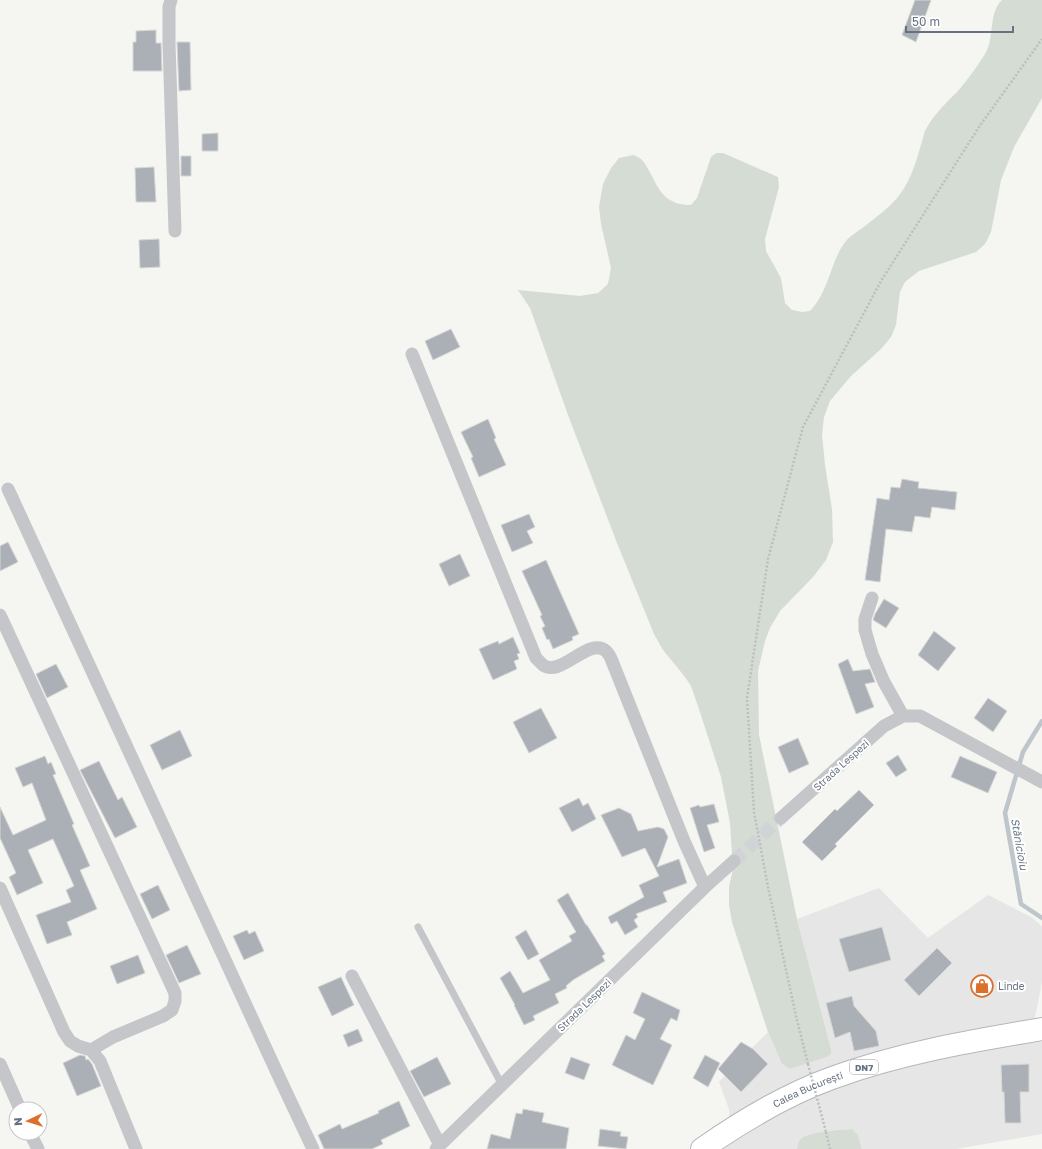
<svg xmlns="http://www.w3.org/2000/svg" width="1042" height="1149" font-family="'Golos Text',sans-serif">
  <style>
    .built { fill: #e5e6e5 }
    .green { fill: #d5dcd3 }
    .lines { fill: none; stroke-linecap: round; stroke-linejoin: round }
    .stream { stroke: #bec5cb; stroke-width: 4.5 }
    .building { fill: #aab0b6; stroke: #d6d7d5 }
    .street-tunnel { stroke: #d1d4d6; stroke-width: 13; stroke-dasharray: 13 6; stroke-linecap: butt }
    .highway-casing { stroke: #b4b6ba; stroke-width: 24 }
    .path { stroke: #bdbec1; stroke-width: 2.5; stroke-dasharray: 2 2; stroke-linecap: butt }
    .lane { stroke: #c4c6ca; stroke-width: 7 }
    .street { stroke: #c4c6ca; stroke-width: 13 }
    .highway { stroke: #fff; stroke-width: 22 }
    .path-bridge { stroke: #bdbec1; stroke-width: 2.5; stroke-dasharray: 2 2; stroke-linecap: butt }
    .labels { text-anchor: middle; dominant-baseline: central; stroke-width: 4; stroke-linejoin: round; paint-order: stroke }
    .shield { fill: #fff; stroke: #949ca7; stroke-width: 1 }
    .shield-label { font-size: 9px; font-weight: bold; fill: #667181 }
    .street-label { font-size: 10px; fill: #667181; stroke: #fff }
    .poi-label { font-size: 10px; fill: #667181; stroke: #fff; text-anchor: start }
    .water-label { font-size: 11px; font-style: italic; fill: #677885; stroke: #fff }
  </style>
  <rect width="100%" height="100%" fill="#f5f5f2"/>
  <!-- built -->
  <path class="built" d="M879 888 928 938 988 895 1031 917 1042 926V982L1030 1043 1042 1042V1134L956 1149H862L858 1135 852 1129 808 1135 798 1144 797 1149H724L731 1144 729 1109 719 1082 768 1032 782 1064 790 1069 827 1057 831 1054V1049L797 919Z"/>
  <!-- green -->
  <path class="green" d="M1002 0H1042V98L1014 147 1001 180 991 232 985 244 976 252 919 271 905 282 900 292 896 325 891 337 881 349 851 376 830 401 824 417 822 435 825 465 832 509 833 542 826 560 813 577 780 611 770 628 765 641 758 671 759 735 797 919 831 1049V1054L827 1057 790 1069 782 1064 768 1032 732 922 729 905V887L733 869 730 823 721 777 697 703 691 686 685 677 663 650 654 634 617 543 568 415 530 308 518 290 580 296 598 293 608 284 611 268 601 224 599 207 603 184 611 168 619 158 634 155C636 156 640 158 642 160 646 164 649 171 652 176 661 195 669 205 691 205L697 198 711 157 716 153H723L778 177 779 187 765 239 766 251 781 278 785 303 792 310 802 312 810 311C830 290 830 261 846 241 851 235 859 231 865 226 876 217 888 209 897 198 909 184 915 166 920 148 922 143 923 136 925 131 933 115 946 103 958 91 968 79 977 67 985 54 995 38 988 13 1002 0Z
    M852 1129 858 1135 862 1149H797C798 1145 798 1141 802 1138 810 1132 841 1130 852 1129Z"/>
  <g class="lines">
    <!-- stream -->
    <path class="stream" d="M1042 721 1023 752 1005 813 1021 904 1042 918"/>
  </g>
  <!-- building -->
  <path class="building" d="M915 0H931L916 42 902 35Z
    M156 30V43H161L162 71H133V42H136V31Z
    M177 42H190L191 90 179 91Z
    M218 133V151H202V134Z
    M181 156H191V176H181Z
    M154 167 156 202H136L135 168Z
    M159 239 160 267 140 268 139 240Z
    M451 329 460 347 433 360 425 341Z
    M488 419 496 438 494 439 506 465 479 477 471 458 473 457 461 432Z
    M902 479 919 482 918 488 957 492 955 510 932 507 930 518 915 516 912 532 886 529 880 582 865 580 877 498 889 500 891 487 900 488Z
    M529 514 535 527 527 531 533 543 512 552 501 525Z
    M8 542 18 562 0 571V546Z
    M460 554 470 576 449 586 439 564Z
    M546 560 579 634 572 637 573 640 553 649 549 639 547 640 542 628 545 626 540 616 542 615 522 571Z
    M884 599 899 608 886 628 873 620 875 614Z
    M934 631 956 648 938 671 918 655Z
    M513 637 520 653 517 654 519 659 514 661 517 669 493 680 479 649 498 641 499 644Z
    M848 659 853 671 870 669 875 682 865 684 874 707 856 714 838 664Z
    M56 664 68 687 47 698 36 674Z
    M988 698 1007 711 993 732 974 718Z
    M541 708 557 738 529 753 513 722Z
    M180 730 192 756 162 770 150 745Z
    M798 738 809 764 789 773 778 747Z
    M898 755 907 770 896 777 886 763Z
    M45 756 48 764 51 762 56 774 53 775 74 824 72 825 90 866 80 870 97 909 67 922 72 935 47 944 36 915 71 902 66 890 74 886 53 839 28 850 43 883 17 895 9 877 16 873 0 838V807L13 835 46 820 32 783 23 787 15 768Z
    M960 756 997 772 988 793 951 777Z
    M99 761 118 800 122 797 137 827 115 838 80 770Z
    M859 790 874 805 835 844 837 846 822 861 802 842 835 809 837 811Z
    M579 798 583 806 588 803 596 819 572 832 559 808Z
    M714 804 719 822 707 825 715 848 704 852 690 808 699 805 700 807Z
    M619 808 631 814 638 831 658 827 664 829 668 837 657 867 679 859 687 883 663 892 667 902 636 914 638 917 634 920 638 927 625 935 617 921 611 924 608 917 644 897 639 885 659 876 645 848 622 857 601 815Z
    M158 885 170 910 152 919 140 894Z
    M568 893 586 925H587L605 954 602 956 605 961 573 980 566 986 567 988 555 994 559 1003 533 1016 535 1020 524 1025 514 1005H515L500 978 510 971 523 993 550 980 539 960 572 941 569 936 576 932 557 900Z
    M882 927 891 960 849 972 839 939Z
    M247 930 249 934 255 931 264 951 244 960 233 936Z
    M526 930 539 954 528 960 515 937Z
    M187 945 201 974 179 983 166 955Z
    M937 948 952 963 919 996 904 980Z
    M138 955 145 973 117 984 110 966Z
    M977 976 991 979 989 994 974 991Z
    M341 977 354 1005 332 1016 318 987Z
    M642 992 680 1010 677 1021 671 1018 660 1039 672 1045 653 1085 612 1065 626 1035 635 1040 645 1019 633 1013Z
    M852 996 854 1006 876 1031 879 1046 854 1051 850 1032 835 1038 826 1003Z
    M358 1029 363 1041 348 1047 343 1035Z
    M741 1042 753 1049 768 1064 741 1092 718 1069Z
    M80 1055 85 1056 86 1060 88 1059 92 1064 101 1086 77 1096 63 1063Z
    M705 1055 720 1063 708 1087 693 1078Z
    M437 1057 451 1084 424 1097 410 1071Z
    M571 1057 590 1064 584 1080 565 1073Z
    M1029 1064V1092H1020L1021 1123H1005L1004 1092H1002L1001 1065Z
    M399 1101 410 1126 381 1140 383 1144 372 1149H324L318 1135 340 1124 342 1129 379 1113 378 1111Z
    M523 1109 544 1113 542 1122 569 1128 566 1149H487L491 1134 510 1139 516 1113 522 1114Z
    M600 1129 621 1132 620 1136 628 1137 626 1149 598 1146Z"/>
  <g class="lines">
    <!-- street-tunnel -->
    <path class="street-tunnel" d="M734 861 781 818"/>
    <!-- highway casing -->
    <g class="highway-casing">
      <g id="highway">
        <path id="s1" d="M702 1149C742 1121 785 1095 832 1078 900 1053 971 1041 1042 1029"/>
      </g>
    </g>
    <!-- path -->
    <path class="path" d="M808 1064 796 1016 768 887 754 812 747 698 768 559 803 427 881 281 979 127 1042 39
      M826 1132 830 1149"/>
    <!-- lane -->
    <path class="lane" d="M418 927 502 1085"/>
    <!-- street -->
    <path class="street" d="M171 0 169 7V43L175 231
      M412 354 536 658C538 660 541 663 543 665 561 678 589 636 606 651 608 653 611 658 612 661L684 841 705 887
      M8 489 280 1079 313 1149
      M872 598 865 619V630L872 654 884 682 903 716
      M0 615 175 993V1001L172 1010 163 1016 113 1037 91 1050
      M781 818 884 726 903 716H920L1042 782
      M0 888 64 1032 70 1041 78 1046 91 1050 100 1061 136 1149
      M352 976 440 1145
      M0 1064 20 1109
      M30 1133 38 1149
      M436 1149 705 887 734 861"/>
    <!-- highway -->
    <use href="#highway" class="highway"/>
    <!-- path-bridge -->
    <path class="path-bridge" d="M808 1064 826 1132"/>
  </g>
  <!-- icons -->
  <defs>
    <g id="shop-ring" transform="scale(1.15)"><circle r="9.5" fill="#fff" stroke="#d9702e" stroke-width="1.5"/><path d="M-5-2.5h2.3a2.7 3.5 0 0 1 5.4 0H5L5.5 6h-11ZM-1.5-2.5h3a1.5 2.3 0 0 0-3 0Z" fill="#d9702e"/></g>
  </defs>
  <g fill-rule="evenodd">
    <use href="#shop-ring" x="982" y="986"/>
  </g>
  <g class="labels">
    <!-- shield labels -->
    <rect class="shield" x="850" y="1060" width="28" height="14" rx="3"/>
    <g class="shield-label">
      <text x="864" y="1067">DN7</text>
    </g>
    <!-- street labels -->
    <g class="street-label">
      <text transform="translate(841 765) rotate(-42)">Strada Lespezi</text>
      <text transform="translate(584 1005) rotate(-44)">Strada Lespezi</text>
      <text stroke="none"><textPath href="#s1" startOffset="122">Calea București</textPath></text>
    </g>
    <!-- poi labels -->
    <g class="poi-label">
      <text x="998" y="986">Linde</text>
    </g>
    <!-- water labels -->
    <g class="water-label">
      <text transform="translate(1020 844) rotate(80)">Stănicioiu</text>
    </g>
  </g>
  <!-- north arrow -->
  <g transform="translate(28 1121) rotate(266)"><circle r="19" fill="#ffffff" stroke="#c2c6cd"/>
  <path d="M0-3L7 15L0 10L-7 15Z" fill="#d9702e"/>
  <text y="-6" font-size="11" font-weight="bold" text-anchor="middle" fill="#667181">N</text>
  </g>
  <!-- scale -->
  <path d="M906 26v6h107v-6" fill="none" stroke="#667181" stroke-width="2"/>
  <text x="912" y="26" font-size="12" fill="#667181" stroke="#ffffff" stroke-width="3" paint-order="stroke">50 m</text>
</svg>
